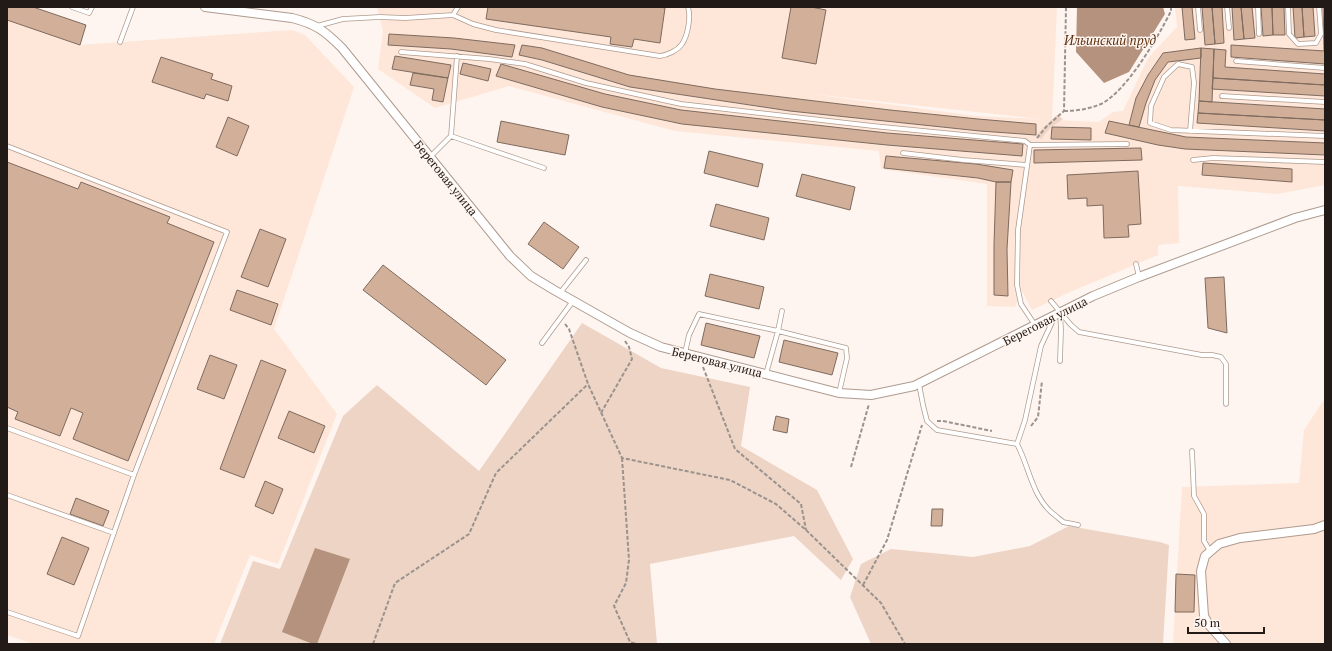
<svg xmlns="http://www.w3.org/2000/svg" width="1332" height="651" font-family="'PT Serif',serif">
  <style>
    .built { fill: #fee6d8; fill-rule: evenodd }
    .green { fill: #edd4c5 }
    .water { fill: #b4927d }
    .building { fill: #d2af99; stroke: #7e6b5f }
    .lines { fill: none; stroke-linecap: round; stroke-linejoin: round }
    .lane-casing { stroke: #af9b8e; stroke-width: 5.5 }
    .street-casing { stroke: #af9b8e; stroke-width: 10 }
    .path { stroke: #9b928e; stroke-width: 2; stroke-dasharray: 4 2; stroke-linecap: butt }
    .lane { stroke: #fff; stroke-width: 4 }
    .street { stroke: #fff; stroke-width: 8 }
    .labels { text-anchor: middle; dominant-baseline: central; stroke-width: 3; stroke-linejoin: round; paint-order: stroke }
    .street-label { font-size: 12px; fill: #221a16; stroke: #fef5f0 }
    .water-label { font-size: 13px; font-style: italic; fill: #5e300e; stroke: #fef5f0 }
  </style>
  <rect width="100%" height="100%" fill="#fef5f0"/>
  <!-- built -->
  <path class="built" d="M7 7H33L86 25 80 45 292 30 305 35 354 87 274 329 337 414 278 564 250 555 214 644H34L7 635Z
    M377 7H1057L1052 120 1099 122 1113 112 1123 111 1148 58 1177 27 1175 7H1325V185L1277 194 1178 186 1179 243 1158 245V255L1070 292 1032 310 1022 291 1015 307 987 306V184L881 169 879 151 675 131 509 86 435 108 378 69 383 31ZM811 94H812L1041 119 976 116Z
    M1325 398V644H1173L1182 487 1299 483 1304 430Z"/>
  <!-- green -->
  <path class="green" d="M1057 115 1063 119 1050 128 1041 139 1036 136 1042 129Z
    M582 323 661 368 750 387 741 446 817 490 853 559 841 580 794 536 650 564 657 644H220L253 561 280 569 343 416 377 385 479 471Z
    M1069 526 1160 542 1169 545 1163 644H871L850 597 861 564 891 549 973 557 1030 546Z"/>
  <!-- water -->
  <path class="water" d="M1077 7H1163L1165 14 1129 72 1104 83 1076 52Z
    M315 548 350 559 317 644H313L282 632Z"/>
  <!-- building -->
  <path class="building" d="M7 7H33L86 25 80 45 7 20Z
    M488 7H659L665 8 660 43 634 39 632 47 610 44 611 37 486 19Z
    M791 7H811L826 10 816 64 782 58Z
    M1182 7H1192L1195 39 1185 40Z
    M1202 7H1212L1215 44 1205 45Z
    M1212 7H1222L1224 43 1215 44Z
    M1232 7H1241L1244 39 1234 40Z
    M1241 7H1252L1255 38 1244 39Z
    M1261 7H1272L1273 35 1263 36Z
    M1272 7H1284L1285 35H1273Z
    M1293 7H1302L1304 37 1295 38Z
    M1302 7H1313L1315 36 1304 37Z
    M1323 7H1325V51H1324Z
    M389 34 454 38 515 45 512 57 451 49 388 45Z
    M522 45 542 48 629 75 715 89 890 110 978 119 1036 124V135L980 131 790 111 630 87 542 60 519 55Z
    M1231 45 1325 51V64L1231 57Z
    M1201 48V58L1168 62 1155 80 1146 103 1139 127 1129 125 1136 98 1148 75 1163 53Z
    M1201 48 1214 49 1212 102 1199 101Z
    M1214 49 1226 50 1225 67 1325 74V85L1213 78Z
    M395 56 451 65 448 78 392 69Z
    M161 57 213 74 211 79 232 86 228 101 206 94 204 99 152 82Z
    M463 63 491 69 488 81 460 74Z
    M501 64 605 94 681 110 887 133 1023 144 1022 156 887 145 682 124 602 107 496 76Z
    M413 73 448 78 443 102 432 100 434 89 410 85Z
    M1213 78 1325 85V96L1212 89Z
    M1199 101 1325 109V120L1198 113Z
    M1198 113 1325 120V131L1197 123Z
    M228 117 249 126 237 156 216 147Z
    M501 121 569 135 565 155 497 142Z
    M1109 121 1186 137 1325 143V155L1185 149 1158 145 1105 133Z
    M1052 127 1091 128V140L1051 139Z
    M1141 148 1142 160 1034 163V150Z
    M709 151 763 164 758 187 704 173Z
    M886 156 976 164 1013 170 1011 182H996L978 178 884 168Z
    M7 162 78 189 81 182 170 217 167 223 214 242 128 461 73 439 83 413 71 408 60 436 15 419 18 412 7 407Z
    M1203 163 1292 169V182L1202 175Z
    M1138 171 1141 224 1128 225 1129 237 1104 238 1103 205 1087 206V198L1068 199 1067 175Z
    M802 174 855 187 850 210 796 196Z
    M996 182H1011L1007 249 1008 296 994 295V245Z
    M716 204 769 218 764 240 710 226Z
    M544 222 579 247 563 269 528 244Z
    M260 229 286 239 268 287 241 277Z
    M383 265 506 360 486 385 363 290Z
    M710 274 764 287 759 309 705 296Z
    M1224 277 1227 333 1208 328 1205 278Z
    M237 290 278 304 271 325 230 310Z
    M706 323 760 336 754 358 701 345Z
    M784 340 838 353 832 375 779 362Z
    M210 355 237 365 224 399 197 389Z
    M261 360 286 370 244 478 220 469Z
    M289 411 325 426 314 453 278 438Z
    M776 416 789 419 787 433 773 430Z
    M265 481 283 489 273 514 255 506Z
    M76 498 109 511 103 526 70 514Z
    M932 509H943L942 526H931Z
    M62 537 89 548 74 585 47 574Z
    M1176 574 1195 575 1194 612H1175Z"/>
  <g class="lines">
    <!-- lane casing -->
    <g class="lane-casing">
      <path id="lane" d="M72 7 89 13 92 7
        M1198 7 1200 30
        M1227 7 1229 28
        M1258 7 1259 34
        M1288 7 1289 34 1298 44 1316 43 1321 34 1319 7
        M453 15 458 7
        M317 26 343 19 380 17 405 18 453 15 473 24 496 30 660 56C667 55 677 51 682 44 688 35 691 17 688 7
        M120 42 133 7
        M401 52 489 59 525 64 586 83 681 104 873 126 1025 141 1030 145
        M1236 61 1325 68
        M1222 96 1325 102
        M1190 131 1194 83 1192 67 1178 64 1164 77 1151 106 1150 123 1171 130 1325 136
        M451 136 544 168
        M7 146 227 232 134 475 7 428
        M903 153 963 160 1027 165
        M430 157 451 136 457 56
        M1193 160 1213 158 1325 162
        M1136 264 1139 277
        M560 293 586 260
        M1051 301 1071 325 1079 332 1202 355H1212L1221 357 1226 364V404
        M782 311 778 331 846 348 847 358 839 393
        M1060 313 1061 330 1060 361
        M1055 316 1041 346 1025 420 1017 444C1030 468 1032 499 1056 516 1058 518 1061 520 1063 522 1068 523 1074 524 1078 525
        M1035 325 1021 304 1017 285 1018 230 1030 145 1127 144
        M542 343 573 301
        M685 353 689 335 699 314 778 331 766 374
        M919 384 923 405 927 421 937 430 1017 444
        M1192 451 1194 496 1204 514V541L1210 551
        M7 495 114 533
        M7 612 78 636 134 475"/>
    </g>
    <!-- street casing -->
    <g class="street-casing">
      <path id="street" d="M205 7 292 18C316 24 325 31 342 48L510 256 531 276 554 290 630 333 661 347 839 393 871 395 914 386 1093 296 1139 277 1295 218 1325 210
        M1226 644 1209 625 1204 616 1201 571 1205 556 1219 544 1240 538 1314 529 1325 525"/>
    </g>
    <!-- path -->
    <path class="path" d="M1064 111C1077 111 1089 109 1101 104 1127 91 1158 37 1171 11V7
      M1037 138 1046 127 1064 111 1066 7
      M565 324 569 329 588 384 622 458 730 480 776 504 806 530 881 603 905 644
      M703 367 735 449 801 504 806 530
      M601 413 632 359 629 347 625 341
      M937 421H943L992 431
      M1031 426 1038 417 1042 381
      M622 458 629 560 626 583 614 606 630 642 637 644
      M851 467 869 404
      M863 585 887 540 922 425
      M373 644 395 583 469 534 496 473 588 384"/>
    <!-- lane -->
    <use href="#lane" class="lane"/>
    <!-- street -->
    <use href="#street" class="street"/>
  </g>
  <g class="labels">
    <!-- street labels -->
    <g class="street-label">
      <text transform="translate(446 178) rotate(51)">Береговая улица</text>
      <text transform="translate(1045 321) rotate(-27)">Береговая улица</text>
      <text transform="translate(717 362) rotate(14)">Береговая улица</text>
    </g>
    <!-- water labels -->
    <g class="water-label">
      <text x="1110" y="40">Ильинский пруд</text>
    </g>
  </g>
  <!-- border -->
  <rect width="1332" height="651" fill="none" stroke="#221a16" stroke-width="16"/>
  <!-- scale -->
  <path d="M1188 627v6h76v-6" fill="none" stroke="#221a16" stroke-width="2"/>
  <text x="1194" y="627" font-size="12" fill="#221a16" stroke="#fef5f0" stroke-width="3" paint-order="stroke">50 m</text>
</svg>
